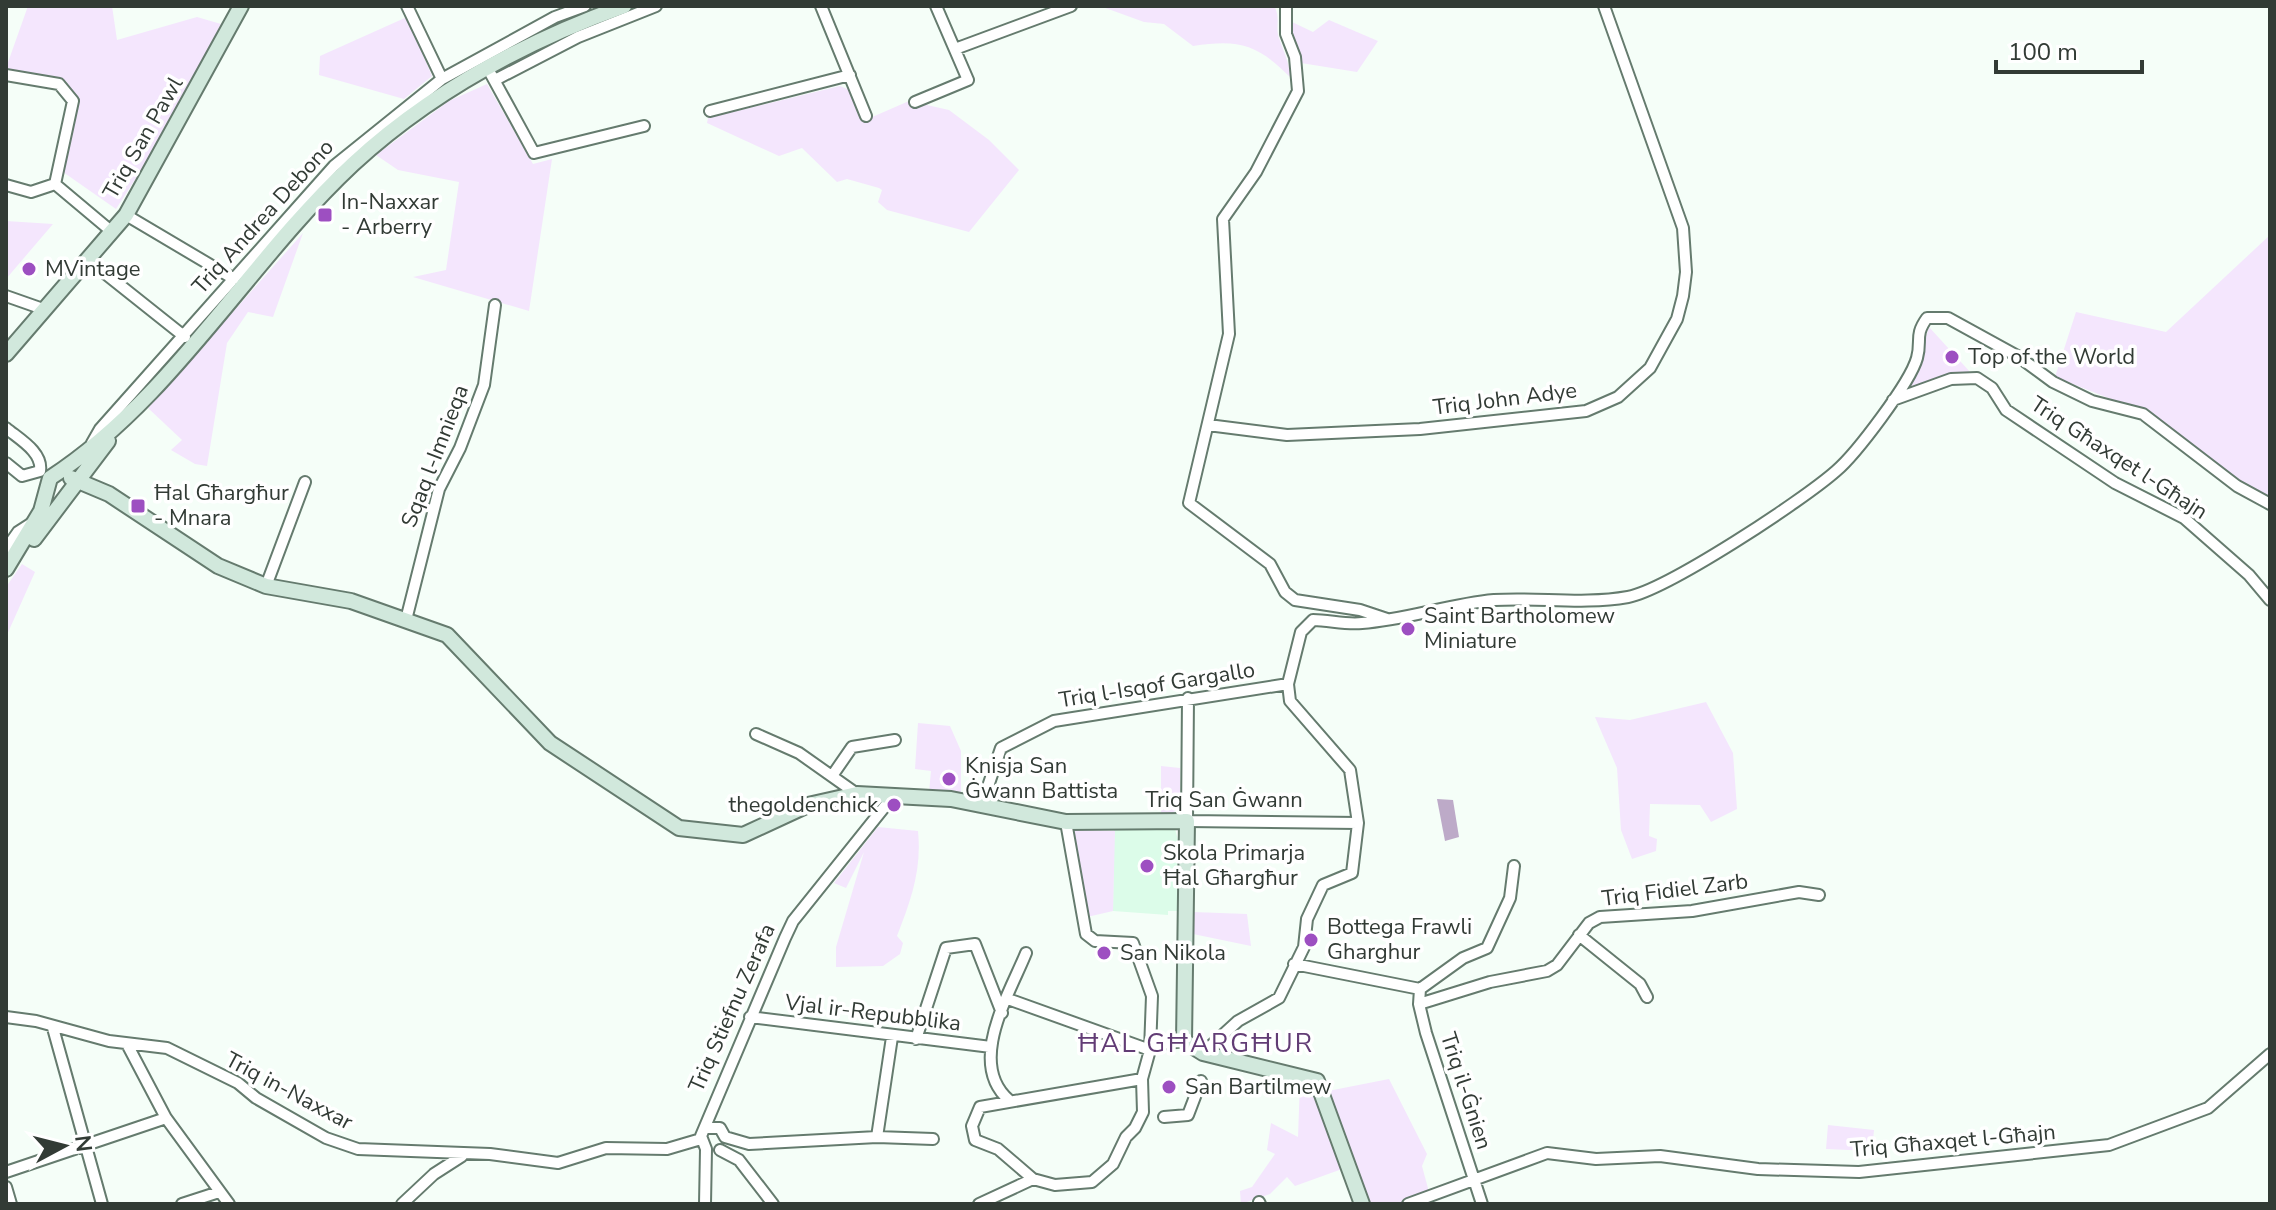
<svg xmlns="http://www.w3.org/2000/svg" width="2276" height="1210" font-family="'Nunito Sans',sans-serif">
  <style>
    .built { fill: #dcfce9 }
    .green { fill: #f4e6fd }
    .water { fill: #bdaac8 }
    .lines { fill: none; stroke-linecap: round; stroke-linejoin: round }
    .street-casing { stroke: #657b6e; stroke-width: 14 }
    .secondary-casing { stroke: #657b6e; stroke-width: 18 }
    .street { stroke: #fff; stroke-width: 10 }
    .secondary { stroke: #d1e8dc; stroke-width: 14 }
    .poi-dot { fill: #9d4fc1; stroke: #fff; stroke-width: 3 }
    .labels { text-anchor: middle; dominant-baseline: central; stroke-width: 7; stroke-linejoin: round; paint-order: stroke }
    .street-label { font-size: 22px; fill: #323b35; stroke: #fff }
    .poi-label { font-size: 22px; fill: #323b35; stroke: #fff; text-anchor: start }
    .quarter-label { font-size: 26px; letter-spacing: 2px; fill: #623c75; stroke: #fff }
  </style>
  <rect width="100%" height="100%" fill="#f5fef8"/>
  <!-- built -->
  <path class="built" d="M1114 828 1175 829 1180 847 1179 911H1168V915L1113 911Z"/>
  <!-- green -->
  <path class="green" d="M28 6H112L117 40 197 17 221 24 162 138 116 209 63 172 76 100 66 81 6 68Z
    M1100 6H1274C1281 17 1275 27 1279 38 1284 53 1289 61 1290 77 1257 44 1239 39 1193 46L1164 24 1144 22Z
    M407 17 432 76 404 99 319 75 320 56Z
    M1329 20 1378 41 1357 72 1301 63 1290 44V21L1313 32Z
    M487 84 533 164 552 159 529 311 413 277 446 270 459 182 398 170 376 155 449 101Z
    M840 86 850 90 861 116 870 118 909 101 949 110 989 140 1019 170 969 232 887 210 878 202 882 190 879 188 847 179 837 182 802 148 779 156 707 123 708 118Z
    M6 221 53 224 6 279Z
    M303 233 273 317 248 312 227 343 207 466 195 464 171 450 182 440 148 408Z
    M2270 235V499L2245 486 2144 412 2055 377 2076 312 2166 332Z
    M1929 327 1971 373 1948 375 1905 392 1918 364Z
    M22 564 35 572 6 637V587Z
    M1706 702 1733 753 1737 809 1711 822 1700 805 1650 804 1649 836 1657 839 1656 851 1632 859 1621 830 1617 768 1595 717 1630 720Z
    M918 723 950 726 961 751V793L929 792 931 771 915 769Z
    M1161 766 1180 768V806L1173 813H1161Z
    M878 827 918 831C922 870 911 900 897 936L903 943 900 954 883 966 836 967V947L864 852 846 888 834 883Z
    M1074 830 1115 831 1113 911 1087 917Z
    M1193 912 1247 914 1251 946 1193 934Z
    M1389 1079 1427 1154 1422 1166 1429 1192 1395 1204H1371L1328 1091Z
    M1300 1082 1311 1090 1342 1169 1295 1186 1287 1177 1270 1194 1241 1204 1240 1191 1252 1187 1275 1154 1267 1150 1271 1123 1298 1137Z
    M1828 1125 1874 1130 1872 1151 1826 1149Z"/>
  <!-- water -->
  <path class="water" d="M1437 799 1453 800 1459 837 1445 841Z"/>
  <g class="lines">
    <!-- street casing -->
    <g class="street-casing">
      <path id="street" d="M407 6 442 79
        M821 6 866 116
        M1286 6V34L1295 57 1298 91 1256 172 1223 219 1229 334 1189 503 1270 564 1285 592 1295 600 1360 610 1387 619
        M955 49 1071 6
        M487 67 534 153 644 126
        M6 75 59 84 73 101 55 184
        M495 80 578 37 656 6
        M915 102 968 80 936 6
        M710 111 850 75
        M55 184 111 231
        M6 185 31 192 55 184
        M126 215 234 279
        M87 259 185 337
        M6 296 43 309
        M1893 400 1951 379 1977 378 1992 388 2006 410 2115 483 2184 518 2249 575 2270 600
        M1208 425 1287 435 1420 429 1586 411 1618 397 1650 368 1677 319 1683 296 1686 272 1683 228 1604 6
        M6 428C19 439 43 452 40 471L22 476 6 463
        M92 443 100 429 334 166 442 79 555 17 585 6
        M6 549 18 532 32 523
        M266 586 305 482
        M406 620 439 489 460 448 484 385 495 305
        M1188 698 1187 821 1358 823
        M756 734 799 753 857 794
        M832 776 852 747 895 740
        M982 804 1001 748 1054 721 1288 684
        M1579 935 1640 984 1647 997
        M1294 964 1420 989
        M1420 989 1419 1004 1426 1033 1482 1204
        M1420 989 1463 958 1487 948 1510 898 1514 866
        M1008 999 1150 1050
        M1419 1004 1490 982 1547 971 1557 965 1589 923 1600 917 1692 911 1799 892 1819 895
        M6 1017 36 1021 109 1041 167 1048 238 1083 256 1098 326 1138 358 1149 490 1154 558 1163 606 1148 667 1149 701 1139
        M750 1017 991 1047
        M53 1028 102 1204
        M916 1039 946 948 975 944 1002 1013
        M127 1044 166 1118 229 1204
        M1150 1050 1160 1044 1184 1041
        M1203 1053 1238 1021 1279 998 1304 947 1307 919 1323 885 1352 873 1358 823 1350 770 1290 701 1288 684 1301 632 1313 620C1329 620 1346 625 1362 623 1406 620 1449 604 1494 600 1538 597 1583 605 1628 597 1668 589 1802 501 1836 471 1856 454 1910 383 1917 358 1922 340 1914 336 1927 318H1948L2019 357 2053 382 2092 401 2143 414 2237 486 2270 504
        M1009 1100C966 1063 1010 993 1026 953
        M1164 1117 1188 1115 1201 1081
        M707 1128H720L725 1137
        M725 1137 749 1144 877 1137 933 1139
        M877 1137 892 1037
        M720 1150 739 1160 773 1204
        M6 1172 166 1118
        M1033 1179 998 1149 975 1140 972 1126 980 1107 1142 1079
        M6 1187 11 1204
        M1259 1202 1260 1204
        M182 1204 219 1192
        M402 1204 434 1174 462 1156
        M705 1204 706 1149 701 1136 785 938 793 921 894 795
        M979 1204 1033 1179 1055 1185 1092 1182 1113 1164 1126 1137 1135 1128 1143 1112 1142 1079 1150 1050 1152 996 1133 943 1095 941 1086 934 1066 822
        M1408 1204 1547 1153 1596 1159 1660 1156 1758 1169 1859 1172 2109 1145 2208 1108 2270 1054"/>
    </g>
    <!-- secondary casing -->
    <g class="secondary-casing">
      <path id="secondary" d="M6 354 126 215 241 6
        M71 478 109 494 218 566 266 586 351 601 447 635 550 743 679 828 743 835 808 805 857 794 951 799 1066 822 1187 821 1184 1041 1203 1053 1317 1081 1362 1204
        M34 539 108 441
        M6 569 41 511 50 478C173 398 247 263 353 164 431 92 524 42 624 6"/>
    </g>
    <!-- street -->
    <use href="#street" class="street"/>
    <!-- secondary -->
    <use href="#secondary" class="secondary"/>
  </g>
  <!-- markers -->
  <g class="poi-dot">
    <rect x="317" y="207" width="16" height="16" rx="4"/>
    <circle cx="29" cy="269" r="8"/>
    <circle cx="1952" cy="357" r="8"/>
    <rect x="130" y="498" width="16" height="16" rx="4"/>
    <circle cx="1408" cy="629" r="8"/>
    <circle cx="949" cy="779" r="8"/>
    <circle cx="894" cy="805" r="8"/>
    <circle cx="1147" cy="866" r="8"/>
    <circle cx="1311" cy="940" r="8"/>
    <circle cx="1104" cy="953" r="8"/>
    <circle cx="1169" cy="1087" r="8"/>
  </g>
  <g class="labels">
    <!-- street labels -->
    <g class="street-label">
      <text transform="translate(143 138) rotate(-60)">Triq San Pawl</text>
      <text transform="translate(263 217) rotate(-48)">Triq Andrea Debono</text>
      <text transform="translate(1505 399) rotate(-7)">Triq John Adye</text>
      <text transform="translate(435 456) rotate(-69)">Sqaq l-Imnieqa</text>
      <text transform="translate(2119 458) rotate(33)">Triq Għaxqet l-Għajn</text>
      <text transform="translate(1157 685) rotate(-9)">Triq l-Isqof Gargallo</text>
      <text x="1224" y="800">Triq San Ġwann</text>
      <text transform="translate(1675 890) rotate(-7)">Triq Fidiel Zarb</text>
      <text transform="translate(732 1008) rotate(-66)">Triq Stiefnu Zerafa</text>
      <text transform="translate(873 1013) rotate(7)">Vjal ir-Repubblika</text>
      <text transform="translate(289 1091) rotate(28)">Triq in-Naxxar</text>
      <text transform="translate(1466 1091) rotate(72)">Triq il-Ġnien</text>
      <text transform="translate(1953 1141) rotate(-5)">Triq Għaxqet l-Għajn</text>
    </g>
    <!-- poi labels -->
    <g class="poi-label">
      <text x="341" y="202">In-Naxxar<tspan x="341" dy="25">- Arberry</tspan></text>
      <text x="45" y="269">MVintage</text>
      <text x="1968" y="357">Top of the World</text>
      <text x="154" y="493">Ħal Għargħur<tspan x="154" dy="25">- Mnara</tspan></text>
      <text x="1424" y="616">Saint Bartholomew<tspan x="1424" dy="25">Miniature</tspan></text>
      <text x="965" y="766">Knisja San<tspan x="965" dy="25">Ġwann Battista</tspan></text>
      <text x="878" y="805" text-anchor="end">thegoldenchick</text>
      <text x="1163" y="853">Skola Primarja<tspan x="1163" dy="25">Ħal Għargħur</tspan></text>
      <text x="1327" y="927">Bottega Frawli<tspan x="1327" dy="25">Gharghur</tspan></text>
      <text x="1120" y="953">San Nikola</text>
      <text x="1185" y="1087">San Bartilmew</text>
    </g>
    <!-- quarter labels -->
    <g class="quarter-label">
      <text x="1196" y="1043">ĦAL GĦARGĦUR</text>
    </g>
  </g>
  <!-- border -->
  <rect width="2276" height="1210" fill="none" stroke="#323b35" stroke-width="16"/>
  <!-- north arrow -->
  <g transform="translate(64 1146) rotate(83)" stroke="#ffffff" stroke-width="6" paint-order="stroke">
  <path d="M0-6L14 30L0 20L-14 30Z" fill="#323b35"/>
  <text y="-12" font-size="22" font-weight="bold" text-anchor="middle" fill="#323b35">N</text>
  </g>
  <!-- scale -->
  <path d="M1996 60v12h146v-12" fill="none" stroke="#323b35" stroke-width="4"/>
  <text x="2008" y="60" font-size="24" fill="#323b35" stroke="#ffffff" stroke-width="6" paint-order="stroke">100 m</text>
</svg>
